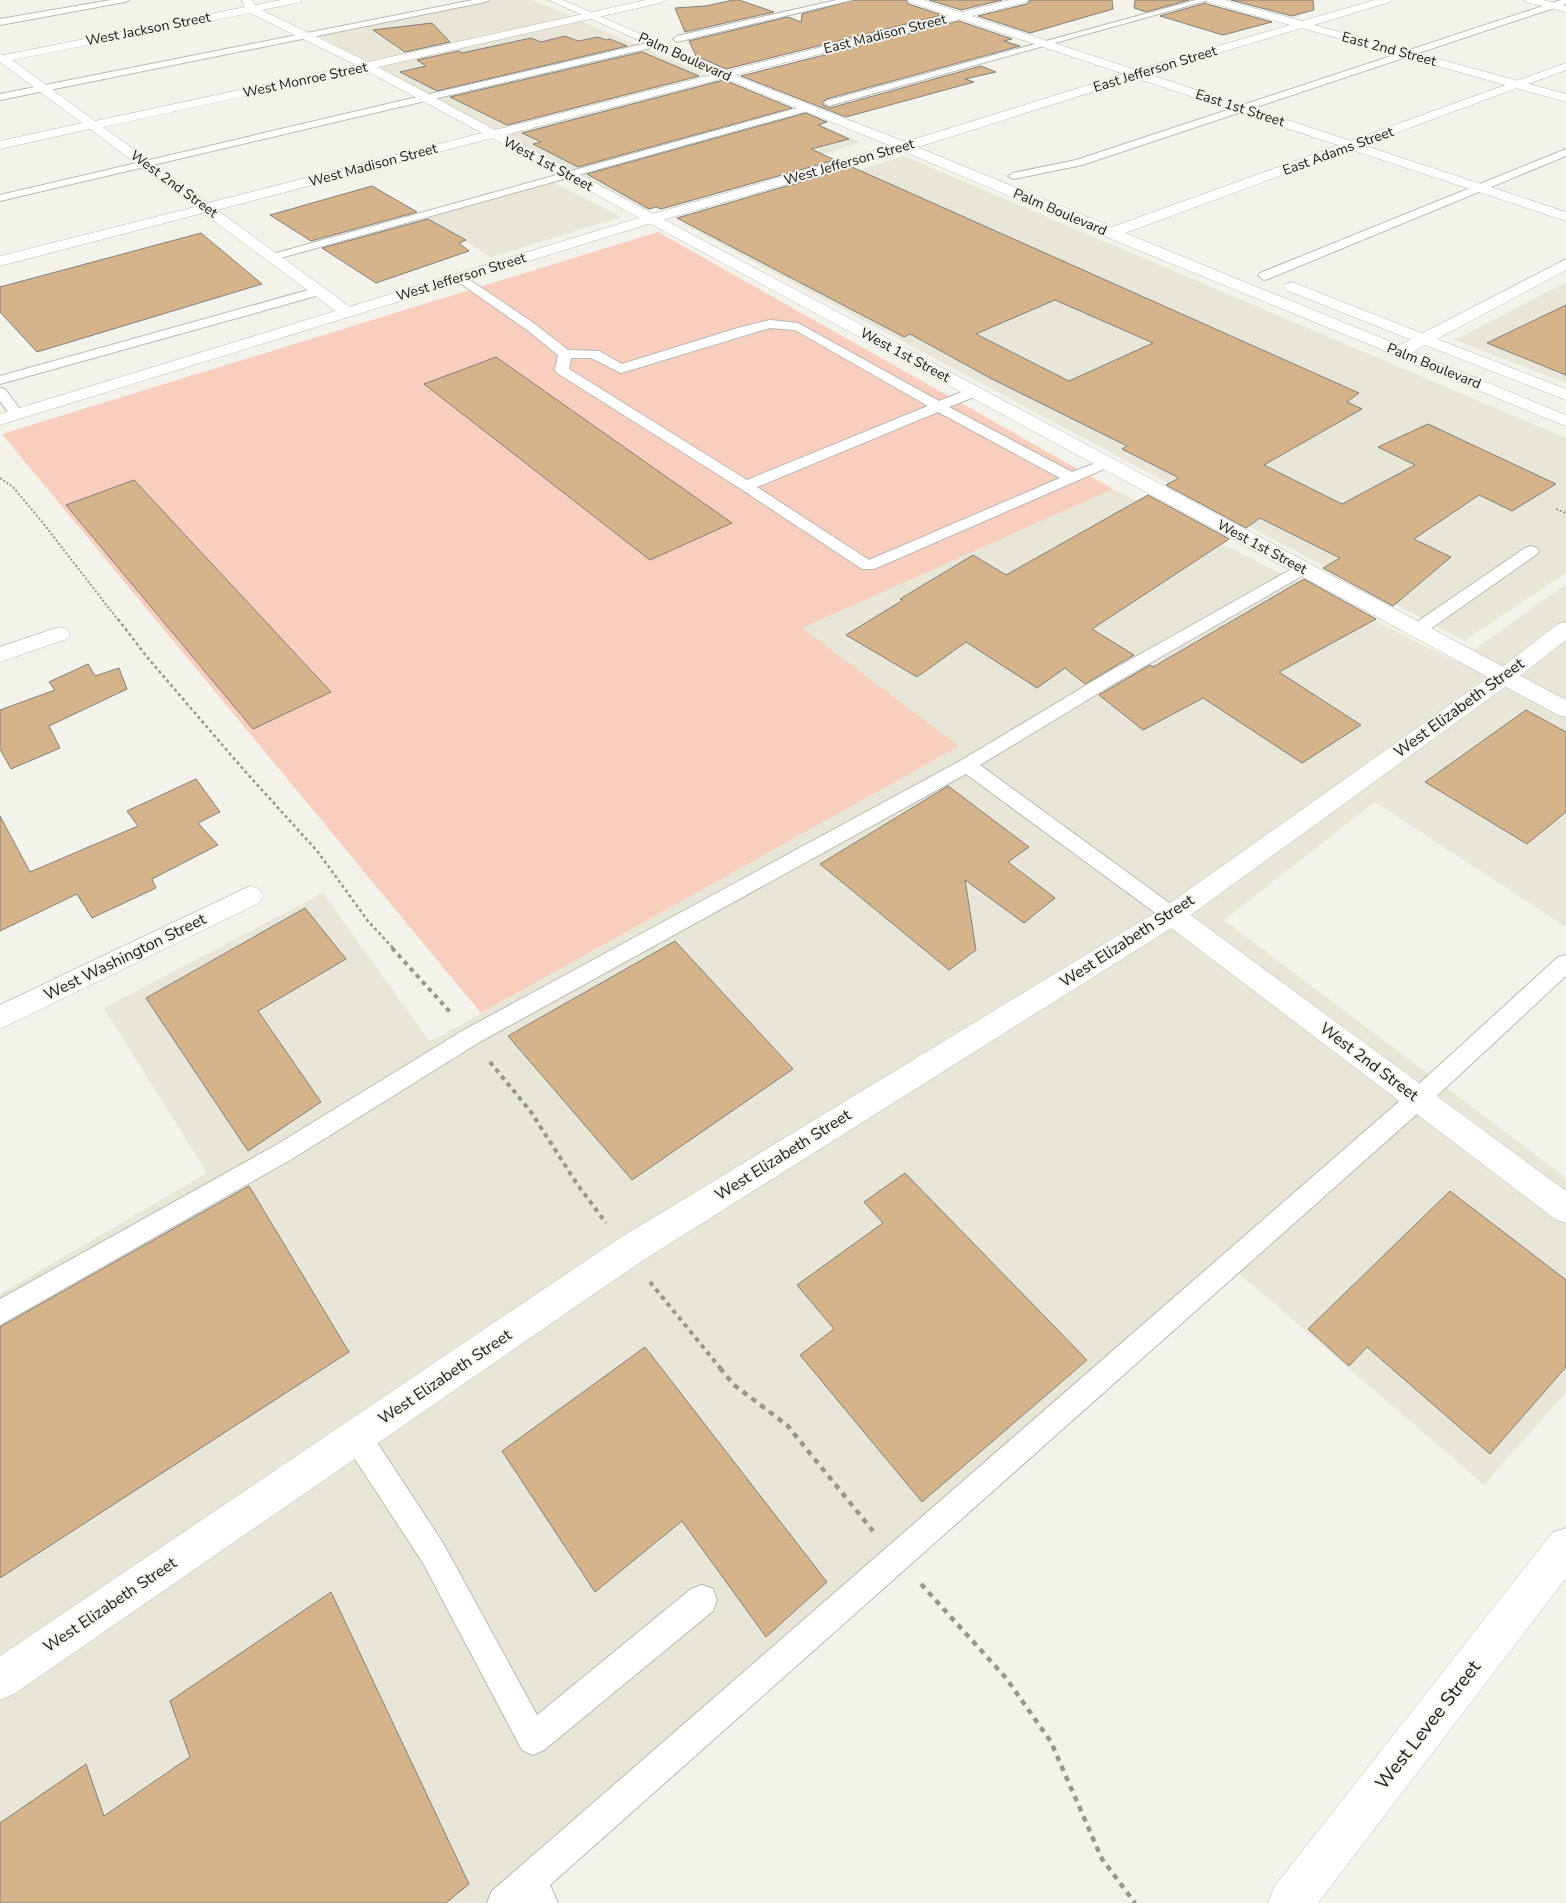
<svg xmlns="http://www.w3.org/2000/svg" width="1566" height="1903" font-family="'Nunito Sans',sans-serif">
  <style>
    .built { fill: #e8e6d7 }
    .green { fill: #f8cebf }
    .building { fill: #d5b38b; stroke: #84807b; fill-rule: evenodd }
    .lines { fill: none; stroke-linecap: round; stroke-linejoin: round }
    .lane-casing { stroke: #bab9b2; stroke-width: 2 }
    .street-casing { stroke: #bab9b2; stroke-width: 1 }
    .secondary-casing { stroke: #bab9b2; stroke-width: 1 }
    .primary-casing { stroke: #bab9b2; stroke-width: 1 }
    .path-far3 { stroke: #979691; stroke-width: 2; stroke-dasharray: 2 2; stroke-linecap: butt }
    .path-far2 { stroke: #979691; stroke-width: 2.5; stroke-dasharray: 3 3; stroke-linecap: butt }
    .path-far1 { stroke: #979691; stroke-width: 4; stroke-dasharray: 4.5 4.5; stroke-linecap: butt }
    .path { stroke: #979691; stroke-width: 4.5; stroke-dasharray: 5.5 5.5; stroke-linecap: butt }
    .lane { fill: #fff; fill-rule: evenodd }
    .street { fill: #fff; fill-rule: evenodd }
    .secondary { fill: #fff; fill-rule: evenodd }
    .primary { fill: #fff; fill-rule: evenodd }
    .labels { text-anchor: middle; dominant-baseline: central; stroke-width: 4; stroke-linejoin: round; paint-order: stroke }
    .far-street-label { font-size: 14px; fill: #1a1917; stroke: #f3f2eb }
    .street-label { font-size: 16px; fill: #1a1917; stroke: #f3f2eb }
    .near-street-label { font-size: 19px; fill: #1a1917; stroke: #f3f2eb }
  </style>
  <rect width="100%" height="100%" fill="#f3f2eb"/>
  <!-- built -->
  <path class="built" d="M478 0H533L861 142 645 211 317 35Z
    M904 156 1566 438V573L1464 641 683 224Z
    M551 181 621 217 491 257 425 217Z
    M1566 282V383L1455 340Z
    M1113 489 1457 662 1566 584V927L1375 802 1224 920 1566 1178V1392L1484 1485 1236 1271 514 1903H0V1294L207 1173 104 1008 323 893 430 1042 959 746 801 628Z"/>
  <!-- green -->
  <path class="green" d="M658 232 1113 489 802 628 959 746 481 1013 2 434Z"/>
  <!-- building -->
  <path class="building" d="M733 0H739L774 12 685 32 675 8 706 6Z
    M854 0H906L908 4 942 15 726 69 696 56 689 41 788 17 801 22 802 14Z
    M929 0H1002L961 10Z
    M1030 0H1112L1113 9 1030 33 978 16 1027 4Z
    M1135 0H1189L1146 12 1134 8Z
    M1231 0H1313L1314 10 1292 16Z
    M1206 3 1207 4 1272 22 1223 35 1160 16Z
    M959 21 1012 39 1004 41 1020 46 826 99 823 102V105L830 108 981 66 996 72 965 79 974 82 846 117 741 76Z
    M432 23 450 42 405 52 373 30Z
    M565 36 578 41 598 37 606 40 610 39 627 46 437 91 400 72 426 66 417 60 459 51 462 53 531 38 541 42Z
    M642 52 699 76 507 125 450 97Z
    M724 80 792 108 578 167 533 144 541 142 522 133Z
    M806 113 827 122 818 125 849 139 811 149 835 160 661 209 656 207 649 209 587 174Z
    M852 167 1359 393 1347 402 1362 409 1264 465 1342 504 1415 465 1378 447 1428 424 1556 484 1512 511 1479 495 1414 539 1451 557 1393 606 1323 568 1340 558 1260 518 1246 528 1166 485 1179 478 1122 449 1127 446 990 378 910 334 904 337 677 218ZM1055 300 1153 343 1069 381 976 334Z
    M372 186 417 212 311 241 270 215Z
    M428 219 466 240 459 243 469 251 376 283 322 248Z
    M201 233 262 284 37 352 0 312V287Z
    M1566 305V375L1487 343Z
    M496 357 732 523 650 560 424 384Z
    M134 480 331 692 253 729 66 505Z
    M1148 495 1229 539 1092 629 1134 655 1085 684 1065 668 1037 688 966 642 917 677 846 635 903 600 900 599 973 555 1006 575Z
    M1304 579 1376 619 1279 672 1361 725 1302 763 1203 698 1143 730 1099 695 1150 665 1153 667Z
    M88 664 95 676 119 668 127 689 49 726 60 748 11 769 0 749V710L55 690 49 682Z
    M1526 710 1566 732V812L1527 844 1425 782Z
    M196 779 220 812 198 823 218 845 152 879 156 888 92 918 77 894 0 931V816L30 872 138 826 127 811Z
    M948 786 1029 847 1008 862 1055 898 1024 923 965 880 976 950 949 970 820 864Z
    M305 908 346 959 258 1011 321 1102 248 1151 146 998Z
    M675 941 793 1069 632 1180 508 1036Z
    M905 1173 1087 1360 922 1502 800 1355 834 1329 797 1285 883 1223 864 1202Z
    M249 1186 349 1352 0 1578V1327Z
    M1450 1191 1566 1280V1367L1490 1454 1367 1347 1349 1366 1308 1329Z
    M645 1347 827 1582 766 1637 682 1521 595 1592 502 1451Z
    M331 1592 469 1884 446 1903H0V1823L86 1764 104 1816 190 1757 170 1701Z"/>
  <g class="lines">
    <!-- lane casing -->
    <g class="lane-casing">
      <path id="lane" d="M111 0H129L125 2 0 25V19Z
        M473 0H489L485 2 0 100V94Z
        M837 0H852L677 42 673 39 677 36Z
        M1196 0H1209L832 105 829 106 824 103 826 101Z
        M1561 0H1566V4L1082 165 1013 179 1008 176 1013 173 1076 160Z
        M656 41 659 42V46L0 201V195Z
        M808 105 813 108 811 110 277 259H269L267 257 269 255Z
        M1566 149V156L1268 279 1264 280 1258 276 1260 273Z
        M461 274 535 324 568 350 599 351 622 364 741 327 770 320 798 323 939 401 969 389H979L981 392 979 395 949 407 1072 472 1106 459 1111 460 1113 463 1111 466 874 569H862L741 489 557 373 555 370 558 355 527 330 457 281 455 278ZM770 328 795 330 928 406 747 480 569 369 571 358H591L621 373ZM938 412 1060 478 869 560 757 487Z
        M319 287 323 288 325 291 323 294 0 384V376Z
        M0 388 5 389 22 412 24 415 22 418H12L0 401Z
        M1531 546 1537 548 1539 551 1537 554 1423 634H1411L1409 630 1411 626 1525 548Z
        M1303 564 1309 566 1311 569 1309 572 1117 682 980 765 1179 910 1182 915 1179 920 1172 923 1165 920 966 774 478 1043 292 1159 0 1325V1299L276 1145 462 1031 960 761 1105 674 1297 566Z
        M1566 955V976L1426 1106 550 1885 558 1903H487L492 1891 1410 1092 1558 957Z
        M357 1423 367 1427 443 1543 537 1715 691 1589 702 1585 713 1589 717 1600 713 1611 544 1750 533 1755 522 1750 423 1563 347 1447 343 1437 347 1427Z"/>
    </g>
    <!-- street casing -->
    <g class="street-casing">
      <path id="street" d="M242 0H252L255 5 281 0H302L301 2 262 10 368 62 646 0H665L660 3 378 67 495 130 747 66 751 67 753 69 751 71 505 135 1566 700V717L1558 715 492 138 217 210 353 309 355 312 353 315H341L203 213 0 266V256L195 207 90 129 0 149V141L82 123 0 62V54L4 55 245 7ZM250 13 356 65 95 121 12 60ZM365 70 482 133 208 203 103 127Z
        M908 0H923L1136 70 1290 25 1208 2 1207 0H1224L1302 21 1375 0H1391L1390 2 1314 25 1566 94V102L1302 28 1148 74 1566 212V221L1136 78 928 144H918L917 141 918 138 1124 74 909 2Z
        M1525 0H1543L1566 6V12L1526 2Z
        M59 627 67 629 70 634 67 639 0 662V647Z
        M250 886 259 889 263 896 259 903 0 1029V1005Z
        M1172 905 1181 908 1566 1191V1223L1555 1219 1163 922 1159 915 1163 908Z
        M1566 1528V1578L1318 1903H1268L1274 1887 1552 1533Z"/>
    </g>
    <!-- secondary casing -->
    <g class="secondary-casing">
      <path id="secondary" d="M549 0H563L729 73 905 142 923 137 928 138 929 141 928 144 917 147 1112 227 1566 63V70L1125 233 1406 348 1408 352 1406 356 1400 357 1104 236 903 151 655 222 0 425V414L645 216 891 146 721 77Z
        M1010 0H1028L1027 2 747 72 741 69 743 67Z
        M1292 282 1429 336 1431 339 1429 342H1417L1286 290 1284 287 1286 284Z"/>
    </g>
    <!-- primary casing -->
    <g class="primary-casing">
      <path id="primary" d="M1566 259V270L1437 339 1566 389V400L1425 345 1413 352 1566 415V426L1394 356 1392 352 1394 348 1417 336Z
        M1566 622V640L1512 682 1181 922 639 1263 14 1694 0 1700V1656L615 1241 1163 908 1496 672 1558 624Z"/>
    </g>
    <!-- path-far3 -->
    <path class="path-far3" d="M0 478 13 487 43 523 118 620
      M1556 509 1566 513"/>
    <!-- path-far2 -->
    <path class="path-far2" d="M118 619 147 657 243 769 318 852 368 921 394 949"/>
    <!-- path-far1 -->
    <path class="path-far1" d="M392 948 450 1012
      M490 1062 531 1112 577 1184 606 1223
      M650 1282 721 1369"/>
    <!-- path -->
    <path class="path" d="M720 1368 734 1385 787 1425 873 1531
      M921 1584 1006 1678 1051 1742 1102 1859 1135 1903"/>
    <!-- lane -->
    <use href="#lane" class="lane"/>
    <!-- street -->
    <use href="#street" class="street"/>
    <!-- secondary -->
    <use href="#secondary" class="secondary"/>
    <!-- primary -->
    <use href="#primary" class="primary"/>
  </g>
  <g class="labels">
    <!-- far-street labels -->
    <g class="far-street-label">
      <text transform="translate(148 29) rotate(-11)">West Jackson Street</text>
      <text transform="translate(885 34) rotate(-14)">East Madison Street</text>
      <text transform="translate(1389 49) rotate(15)">East 2nd Street</text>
      <text transform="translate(685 57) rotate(24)">Palm Boulevard</text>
      <text transform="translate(1155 69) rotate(-17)">East Jefferson Street</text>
      <text transform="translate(305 80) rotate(-12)">West Monroe Street</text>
      <text transform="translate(1240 108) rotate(18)">East 1st Street</text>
      <text transform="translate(1338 151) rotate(-20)">East Adams Street</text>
      <text transform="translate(849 162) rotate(-16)">West Jefferson Street</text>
      <text transform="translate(548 164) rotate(28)">West 1st Street</text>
      <text transform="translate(373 165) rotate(-15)">West Madison Street</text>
      <text transform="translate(174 184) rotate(36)">West 2nd Street</text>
      <text transform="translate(1060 212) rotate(23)">Palm Boulevard</text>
      <text transform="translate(461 277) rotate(-17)">West Jefferson Street</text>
      <text transform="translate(905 355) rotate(28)">West 1st Street</text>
      <text transform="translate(1434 366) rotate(22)">Palm Boulevard</text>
      <text transform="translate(1262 547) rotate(28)">West 1st Street</text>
    </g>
    <!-- street labels -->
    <g class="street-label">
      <text transform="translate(1459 708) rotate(-36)">West Elizabeth Street</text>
      <text transform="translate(1127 941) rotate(-33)">West Elizabeth Street</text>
      <text transform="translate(125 957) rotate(-26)">West Washington Street</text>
      <text transform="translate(1369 1062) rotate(37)">West 2nd Street</text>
      <text transform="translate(783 1155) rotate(-32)">West Elizabeth Street</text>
      <text transform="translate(445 1377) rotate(-34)">West Elizabeth Street</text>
      <text transform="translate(110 1605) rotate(-34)">West Elizabeth Street</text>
    </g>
    <!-- near-street labels -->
    <g class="near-street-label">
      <text transform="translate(1428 1725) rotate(-52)">West Levee Street</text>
    </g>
  </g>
</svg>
